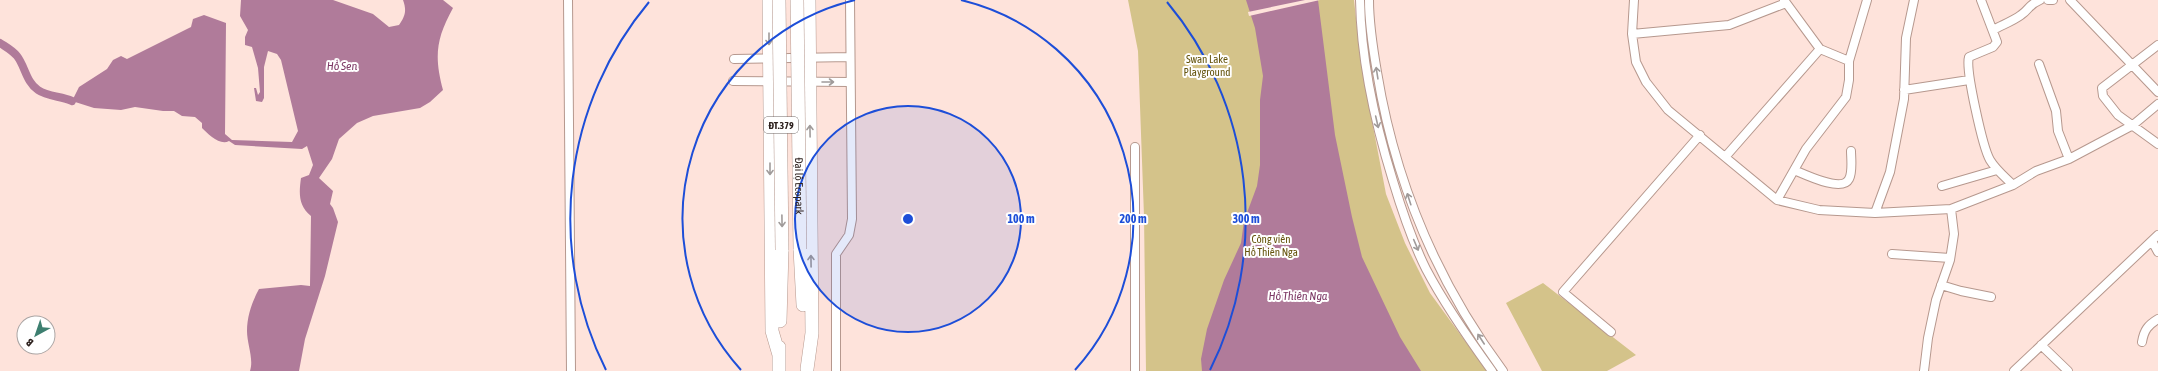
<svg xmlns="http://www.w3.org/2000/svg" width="2158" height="371" font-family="'Asap Condensed',sans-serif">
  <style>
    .green { fill: #d4c38a }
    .water { fill: #b07b9a }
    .pier { fill: #fee3db }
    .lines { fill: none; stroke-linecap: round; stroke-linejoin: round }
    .canal { stroke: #b07b9a; stroke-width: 8 }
    .minor-casing { stroke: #b6988e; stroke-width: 10 }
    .trunk-casing { stroke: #b6988e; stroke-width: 14 }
    .minor { stroke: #fff; stroke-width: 8 }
    .trunk { stroke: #fff; stroke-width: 13 }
    .trunk-bridge-casing { stroke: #b6988e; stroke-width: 14; stroke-linecap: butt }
    .trunk-bridge { stroke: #fff; stroke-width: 13 }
    .oneway { stroke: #a09b9a }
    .ring { fill: none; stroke: #1d4ed8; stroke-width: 2 }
    .labels { text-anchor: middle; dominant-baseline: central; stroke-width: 4; stroke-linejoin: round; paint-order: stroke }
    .shield { fill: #fff; stroke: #6c6462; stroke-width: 1 }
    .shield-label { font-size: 10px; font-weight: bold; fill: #2d211e }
    .park-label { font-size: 11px; fill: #64530b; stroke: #fff }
    .street-label { font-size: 11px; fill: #2d211e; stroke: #fff }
    .water-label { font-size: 12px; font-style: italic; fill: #7e3a66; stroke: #fff }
    .centre { fill: #1d4ed8; stroke: #fff; stroke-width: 2 }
    .ring-label { font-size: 12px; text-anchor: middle; font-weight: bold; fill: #1d4ed8; stroke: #fff; stroke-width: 4; stroke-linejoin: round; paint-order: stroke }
  </style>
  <rect width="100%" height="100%" fill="#fee3db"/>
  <!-- green -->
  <path class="green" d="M1128 0H1354L1361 64 1386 194 1405 243 1430 293 1487 371H1146L1144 216 1138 51Z
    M1543 283 1636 355 1607 371H1542L1506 303Z"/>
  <!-- water -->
  <path class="water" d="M241 0H333L373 14 389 27 399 25C405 16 407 11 403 0H443L453 8C436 39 434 56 443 90L430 102 420 108 373 116 357 123 339 139 332 159 319 178 333 191 330 204 333 208 338 222 325 276 305 339 299 371H250C254 359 247 344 247 331 247 316 252 302 259 289L301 285 310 286 311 216C298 205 299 193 301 178L309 175 313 165 307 146 302 149 235 145 229 141C220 146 208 134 202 128V123L195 117 182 116 174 111H163L135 107 121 110 94 108 72 101 79 87 107 69 113 60 121 56 127 59 191 27 193 19 204 15 226 23 225 134 232 140 292 142 298 131 281 60 277 54 268 51 264 67V98L262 102 256 101 254 88H256L258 95 260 92 258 68 252 47 245 45V37L248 30 240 16Z
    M1246 0H1318L1335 135 1352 217 1362 257 1400 337 1421 371H1202L1201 359 1207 329 1224 280 1241 243 1244 221 1257 186 1260 165V100L1263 76 1255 28Z"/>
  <!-- pier -->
  <path class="pier" d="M1305 0H1320L1249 16 1248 12Z"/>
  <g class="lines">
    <!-- canal -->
    <path class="canal" d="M0 43C6 47 12 50 17 56 25 66 26 82 38 90 48 97 61 96 72 101"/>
    <!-- minor casing -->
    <g class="minor-casing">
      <path id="minor" d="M568 0 571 371
        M1360 0C1361 61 1375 123 1393 181 1402 211 1412 241 1426 269 1445 305 1468 338 1492 371
        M1369 0C1369 24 1373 49 1377 72 1395 182 1437 282 1503 371
        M1634 0 1632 34 1636 62 1646 82 1668 110 1777 200 1819 210 1875 213 1951 209 2013 185 2036 171 2069 159 2133 125 2158 104
        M1784 0 1820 49 1849 61
        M1981 0 1997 42 1993 47 1969 57C1965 69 1983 148 1990 160 1996 170 2005 177 2013 185
        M2048 0H2053
        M2070 0 2158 92
        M1993 30C2002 25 2013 21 2021 15 2030 9 2028 5 2040 0
        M1632 34 1729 25 1786 3
        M2158 45 2102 88 2103 96 2118 115 2158 144
        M734 59 850 57
        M2039 64 2056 111 2058 131 2069 159
        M733 81 850 82
        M1904 90 1969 80
        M1135 147V371
        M1726 156 1820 49
        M1794 170C1804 174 1842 193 1849 179 1853 172 1851 158 1851 151
        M1942 186 1997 170
        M1777 200 1806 149 1846 97 1849 80V61L1867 0
        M1875 213 1890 172 1904 99 1906 38 1914 0
        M2152 241 2158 252
        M1892 254 1950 258
        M1941 285 1961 291 1991 297
        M1611 332 1563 292 1700 135
        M2142 342C2144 330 2148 325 2158 319
        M2041 345 2068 371
        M836 371V254L849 235 852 219 850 0
        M1924 371 1928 338 1936 300 1950 260 1954 234 1951 209
        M2014 371 2158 235"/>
    </g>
    <!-- trunk casing -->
    <g class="trunk-casing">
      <path id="trunk" d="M769 0 772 331 779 355
        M800 249 803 305
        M780 321 782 250
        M807 369 812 333 809 0
        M779 371V347"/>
    </g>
    <!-- minor -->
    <use href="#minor" class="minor"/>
    <!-- trunk -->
    <use href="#trunk" class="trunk"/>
    <!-- trunk-bridge casing -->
    <g class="trunk-bridge-casing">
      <g id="trunk-bridge">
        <path d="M779 0 782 250"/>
        <path id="s1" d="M797 0 800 249"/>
      </g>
    </g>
    <!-- trunk-bridge -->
    <use href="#trunk-bridge" class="trunk-bridge"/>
  </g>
  <!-- one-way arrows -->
  <defs><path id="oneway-shaft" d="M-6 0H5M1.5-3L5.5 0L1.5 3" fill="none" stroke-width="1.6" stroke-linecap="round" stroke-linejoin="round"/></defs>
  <g class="oneway">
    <use href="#oneway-shaft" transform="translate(769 39) rotate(90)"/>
    <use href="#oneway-shaft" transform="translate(1377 73) rotate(-99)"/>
    <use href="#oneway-shaft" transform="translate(828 82)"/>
    <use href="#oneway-shaft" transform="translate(1377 122) rotate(77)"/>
    <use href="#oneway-shaft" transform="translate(810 131) rotate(-91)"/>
    <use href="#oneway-shaft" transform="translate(770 169) rotate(90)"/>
    <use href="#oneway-shaft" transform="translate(1409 199) rotate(-108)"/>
    <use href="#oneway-shaft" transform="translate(782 221) rotate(89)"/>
    <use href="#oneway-shaft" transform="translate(1416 245) rotate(67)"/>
    <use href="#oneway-shaft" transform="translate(811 261) rotate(-91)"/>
    <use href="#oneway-shaft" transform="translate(1481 339) rotate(-123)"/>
  </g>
  <!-- distance rings -->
  <circle cx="908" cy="219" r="113" fill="#1d4ed8" fill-opacity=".12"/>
  <g class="ring">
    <circle cx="908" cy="219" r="113"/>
    <path d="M741 370A225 225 0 0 1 855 0M961 0A225 225 0 0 1 1075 370"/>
    <path d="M606 370A338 338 0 0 1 649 2M1167 2A338 338 0 0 1 1210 370"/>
  </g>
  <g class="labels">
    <!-- shield labels -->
    <rect class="shield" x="764" y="117" width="34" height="16" rx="3"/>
    <g class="shield-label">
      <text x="781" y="125">ĐT.379</text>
    </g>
    <!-- park labels -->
    <g class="park-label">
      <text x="1207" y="59">Swan Lake<tspan x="1207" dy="13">Playground</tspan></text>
      <text x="1271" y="239">Công viên<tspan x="1271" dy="13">Hồ Thiên Nga</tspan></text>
    </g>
    <!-- street labels -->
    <g class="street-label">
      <text stroke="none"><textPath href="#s1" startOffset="186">Đại lộ Ecopark</textPath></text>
    </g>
    <!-- water labels -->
    <g class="water-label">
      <text x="342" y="66">Hồ Sen</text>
      <text x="1298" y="296">Hồ Thiên Nga</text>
    </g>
  </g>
  <circle cx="908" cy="219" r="6" class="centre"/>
  <g class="ring-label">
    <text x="1021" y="223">100 m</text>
    <text x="1133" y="223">200 m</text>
    <text x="1246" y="223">300 m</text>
  </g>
  <!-- north arrow -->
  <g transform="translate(36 335) rotate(220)"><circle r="19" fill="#ffffff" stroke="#aba6a5"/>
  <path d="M0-3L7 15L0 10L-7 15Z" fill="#3d7f70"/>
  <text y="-6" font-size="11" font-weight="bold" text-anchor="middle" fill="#2d211e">B</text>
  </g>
</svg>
